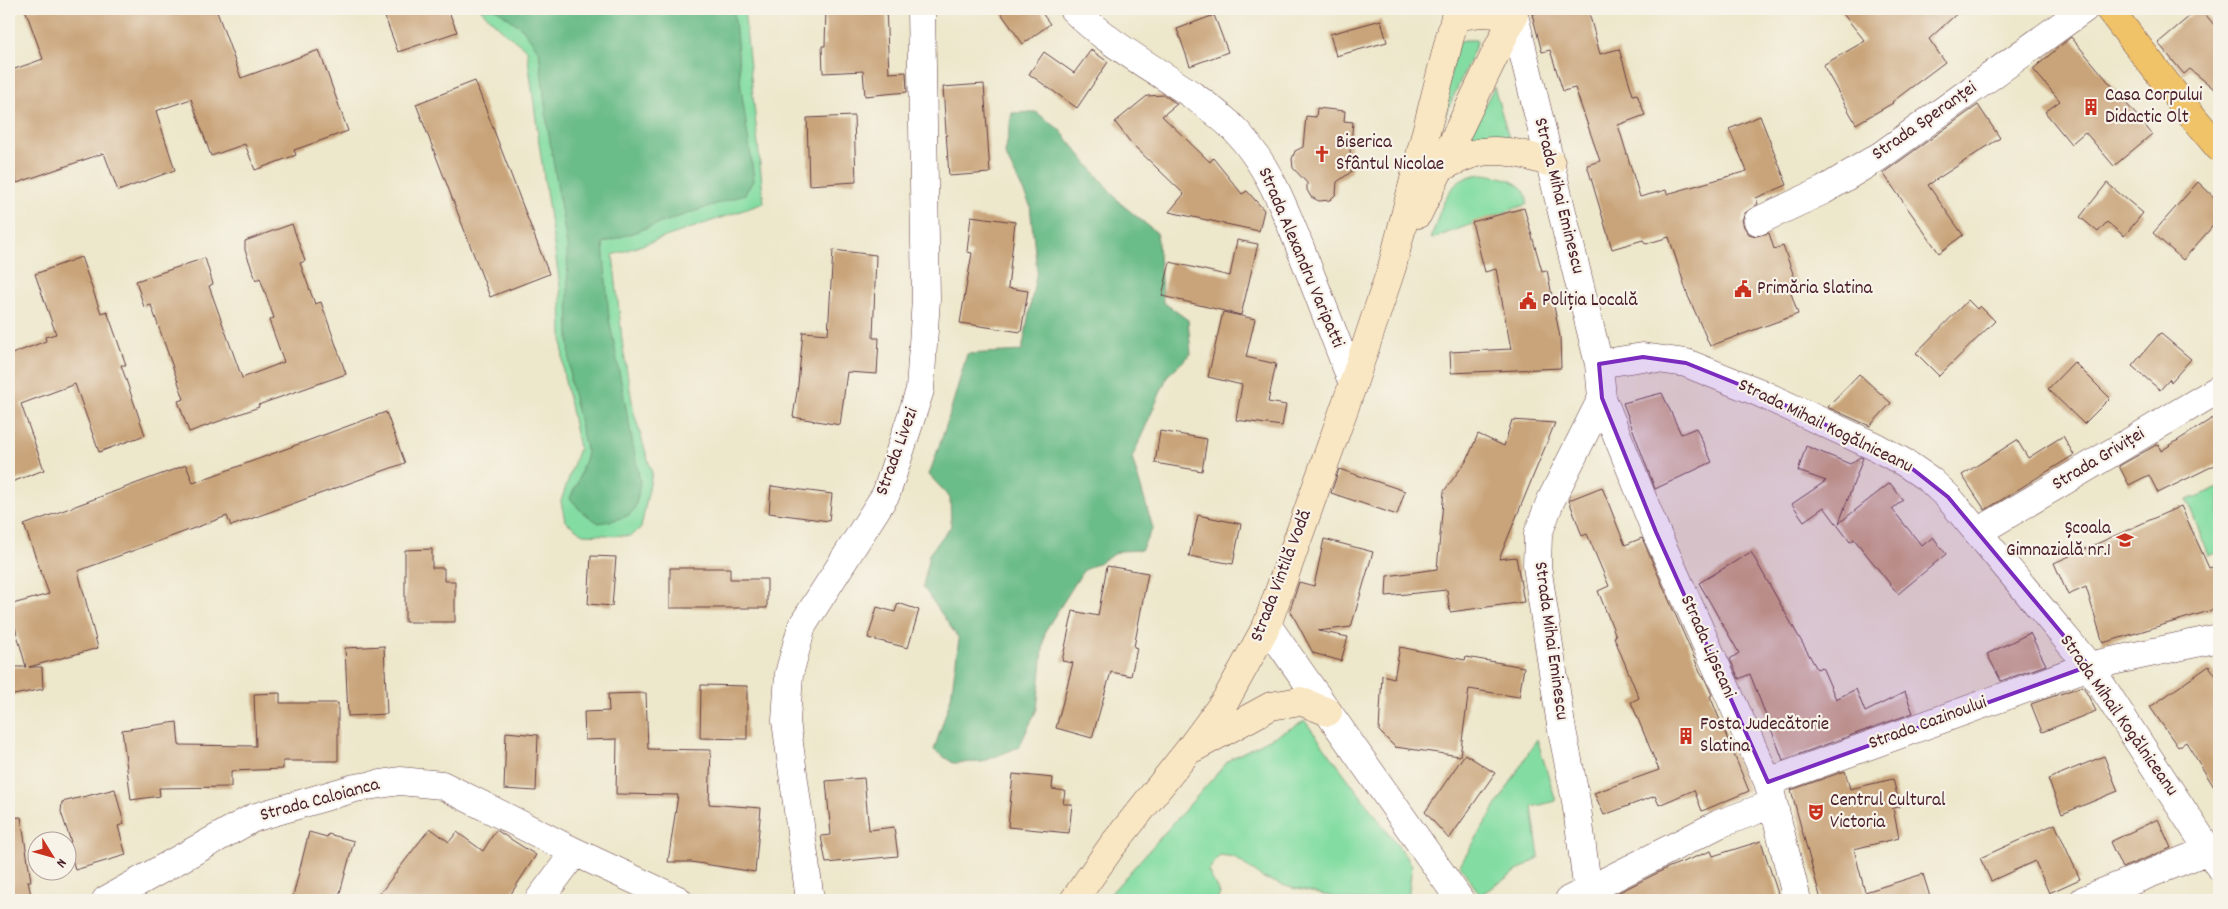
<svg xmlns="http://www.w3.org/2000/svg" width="2228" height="909" font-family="Dekko,sans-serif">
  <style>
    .green { fill: #83dda2; stroke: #667e66 }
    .forest { fill: #6abc88; stroke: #5a6e5a }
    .building { fill: #c9a47a }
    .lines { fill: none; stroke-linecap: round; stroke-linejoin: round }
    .street-casing { stroke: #623d43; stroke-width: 29 }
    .secondary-casing { stroke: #623d43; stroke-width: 29 }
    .primary-casing { stroke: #623d43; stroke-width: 29 }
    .street { stroke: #fff; stroke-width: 28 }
    .secondary { stroke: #f9e7c3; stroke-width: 28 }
    .primary { stroke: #f0c369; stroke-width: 28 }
    .marked { fill: #7b2cbf; fill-opacity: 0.2; stroke: #7b2cbf; stroke-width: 4; stroke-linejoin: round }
    .labels { text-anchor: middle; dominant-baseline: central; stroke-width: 4.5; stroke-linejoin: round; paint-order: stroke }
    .poi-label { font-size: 19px; fill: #4a1f2b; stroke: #f7f3e8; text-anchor: start }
    .street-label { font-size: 19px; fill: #4a1f2b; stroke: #f7f3e8 }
  </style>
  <rect width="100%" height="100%" fill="#f7f3e8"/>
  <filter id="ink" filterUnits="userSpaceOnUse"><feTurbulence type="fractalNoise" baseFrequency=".02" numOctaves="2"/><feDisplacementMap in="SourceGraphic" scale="10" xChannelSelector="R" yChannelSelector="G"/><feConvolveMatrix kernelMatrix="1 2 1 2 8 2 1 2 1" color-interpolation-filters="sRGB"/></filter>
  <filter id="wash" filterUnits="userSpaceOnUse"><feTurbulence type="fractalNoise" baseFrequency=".0096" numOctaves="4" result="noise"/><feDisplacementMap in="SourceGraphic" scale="20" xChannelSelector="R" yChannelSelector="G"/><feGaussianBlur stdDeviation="1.12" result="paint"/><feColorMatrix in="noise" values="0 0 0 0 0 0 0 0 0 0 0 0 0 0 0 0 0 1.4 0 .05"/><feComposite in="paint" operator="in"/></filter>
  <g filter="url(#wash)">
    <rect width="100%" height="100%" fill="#ede7cb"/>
    <!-- green -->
    <path class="green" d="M480 9H744L764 203 613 255 623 348 634 413 652 473 641 528 630 536 583 534 565 521 561 501 579 448 563 371 561 293 539 143 527 50 504 32Z
      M1465 40H1476L1477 43 1437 134 1458 42Z
      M1494 87 1512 148 1465 144Z
      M1484 174C1500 176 1529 182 1527 204L1431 239C1442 208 1445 176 1484 174Z
      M2219 488V552L2209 556 2187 500Z
      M1305 721 1412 865 1408 900H1347L1288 887 1263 878 1234 857 1220 855 1208 871 1220 894 1217 900H1105L1230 759Z
      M1537 739 1556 801 1532 807 1539 857 1480 895 1460 865Z"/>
    <!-- forest -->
    <path class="forest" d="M496 9H734L741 88 754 179 745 194 603 243 609 318 640 482C635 517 635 516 599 523L582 512 570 498 577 484 587 453 570 381 567 245 548 130 539 51 522 28Z
      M1036 112 1059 129 1120 203 1157 233 1163 302 1188 320 1191 354 1168 375 1132 458 1153 528 1141 550 1120 551 1083 571 1045 631 1037 709 1019 747 982 762 953 763 934 750 951 697 959 639 923 587 929 554 951 526 950 497 929 475 947 423 967 354 1022 351 1037 270 1030 205 1005 154 1012 113Z"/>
    <g id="blocks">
      <!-- building -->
      <path class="building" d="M25 9H216L241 78 319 50 348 131 294 150 296 155 255 170 245 144 211 156 191 99 156 111 175 170 118 191 104 153 17 183 9 158V71L43 59Z
        M382 9H448L457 32 398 52Z
        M826 9H886L889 73 906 72 907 92 865 96 863 71 823 73 822 46H825Z
        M998 9H1039L1050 24 1023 44Z
        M1551 9H1588L1600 54 1619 49 1633 95 1637 94 1645 115 1618 125 1640 197 1666 190 1667 194 1747 171 1729 129 1760 116 1787 185 1756 198 1758 204 1745 213 1742 220 1744 227 1749 234 1756 236 1769 233 1774 249 1783 246 1799 290 1791 293 1798 314 1710 346 1688 296 1669 237 1646 244 1643 240 1612 249 1587 165 1600 161 1575 88 1563 91 1550 50 1542 52 1532 14Z
        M1839 9H1962L1929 39 1945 62 1892 102 1893 103 1856 124 1823 65 1865 41Z
        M2198 9H2201L2219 31V93L2190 69 2184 74 2158 43Z
        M1214 15 1228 52 1190 66 1177 29Z
        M1381 20 1387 42 1336 56 1330 34Z
        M2071 37 2152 134 2114 166 2085 132 2071 144 2045 112 2060 101 2033 69Z
        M1091 50 1108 62 1077 108 1029 74 1044 52 1074 73Z
        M475 81 549 274 490 297 416 104Z
        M984 84 990 173 949 176 943 87Z
        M1164 95 1177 104 1162 116 1210 162 1213 158 1242 194 1247 191 1264 210 1259 231 1169 212 1184 194 1131 143 1115 122 1147 96Z
        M1978 105 2000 138 1928 185 1963 235 1939 253 1883 173Z
        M1317 108 1345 111 1344 121 1353 122 1350 153 1353 164 1351 172 1337 182 1336 194 1330 200 1319 201 1311 197 1307 190V183L1293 168 1292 159 1295 151 1303 147 1306 116 1316 117Z
        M854 116 856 182 809 185 807 118Z
        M2198 182 2219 202V219L2183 260 2153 233Z
        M2107 183 2143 213 2124 236 2107 222 2098 232 2080 217Z
        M1524 208 1542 271 1547 270 1560 337 1561 368 1451 373 1450 352 1511 349 1496 269 1485 272 1472 222Z
        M971 216 1015 222 1008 288 1028 291 1021 332 960 323 972 253 967 252Z
        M292 224 305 261 300 263 315 304 321 302 346 374 258 405 259 407 189 432 178 401 184 399 151 305 144 307 136 281 205 258 213 284 209 286 242 378 284 362 269 320 274 318 260 278 256 280 245 250V241Z
        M1237 240 1258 244 1241 315 1162 296 1170 262 1230 276Z
        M833 250 876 255 873 338H879L877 374 847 372 840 425 793 417 798 385 803 332 828 334Z
        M81 257 101 313 107 311 126 365H121L145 435 99 452 75 384 21 404 44 470 9 483V355L46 341 45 337 56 334 35 274Z
        M1968 300 1977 309 1980 306 1995 321 1939 376 1916 353Z
        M1223 312 1255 319 1246 357 1276 364 1268 402 1286 405 1282 426 1236 420 1242 385 1208 377Z
        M2160 333 2191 359 2171 382 2170 379 2160 390 2132 366Z
        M2074 362 2110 398 2084 424 2048 389Z
        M1859 374 1891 403 1870 426 1827 407Z
        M1662 393 1681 434 1696 428 1712 462 1655 489 1623 403Z
        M386 412 405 463 231 526 227 516 78 571 98 648 29 667H42L43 689 9 696V667H26L9 605 49 594 24 525 186 465 193 483Z
        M2219 414V463L2158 493 2149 475 2129 485 2119 466 2158 444 2161 451Z
        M1512 420 1555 423 1499 559 1516 557 1524 602 1450 612 1447 590 1386 596 1387 576 1437 569 1444 491 1467 460 1478 434 1504 446Z
        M1160 431 1207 439 1202 471 1155 463Z
        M2063 436 2074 455 1985 510 1962 475 2017 440 2028 458Z
        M1806 446 1850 464 1860 457 1863 458 1839 523 1890 483 1903 500 1892 509 1922 546 1933 537 1946 554 1898 594 1854 539 1850 542 1824 507 1804 521 1792 504 1826 481 1798 471Z
        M1339 469 1405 491 1397 515 1331 493Z
        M771 486 832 494 829 521 769 513Z
        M1602 487 1625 545 1642 538 1702 676 1703 675 1712 695 1710 696 1749 791 1702 811 1694 790 1659 805 1655 796 1604 815 1594 793 1659 770 1631 702 1639 698 1614 637 1616 636 1598 591 1609 586 1587 534 1582 536 1569 500Z
        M2181 506 2209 568 2219 565V608L2103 643 2086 587 2068 595 2054 563Z
        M1198 515 1241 524 1233 564 1189 556Z
        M1324 539 1373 552 1351 627 1318 631 1348 637 1341 661 1313 653 1290 610 1299 582 1314 586Z
        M432 549V568H444V581H455V622H405V550Z
        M1751 552 1817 669 1822 667 1836 699 1856 689 1865 712 1905 692 1913 713 1783 760 1750 674 1739 679 1730 659 1739 653 1699 583Z
        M591 556 616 557 612 606 588 604Z
        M1107 566 1148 573 1134 647 1137 648 1131 676 1111 672 1092 738 1056 728 1073 663 1062 661 1073 611 1098 616Z
        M670 568H730V579H767V608H670Z
        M898 603 919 610 908 648 868 638 877 607 895 612Z
        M2030 633 2046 665 2001 681 1987 654Z
        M384 646 387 714 348 716 345 648Z
        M1400 647 1465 660 1466 657 1524 667 1519 697 1469 689 1460 756 1395 747 1379 731 1382 675 1394 678Z
        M2209 666 2219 680V795L2186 742 2178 747 2150 707Z
        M701 685 747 686V739L700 738Z
        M2083 686 2096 711 2042 732 2031 704Z
        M280 693V703H338V761H283V769L231 771V787L159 788 160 796 131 800 122 730 177 722 179 745 256 746 254 694Z
        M646 693 648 749 711 750 709 804 761 808 755 872 691 862H668L678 795 616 794 617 739 585 740 584 712 609 711 608 694Z
        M506 732 538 735 536 791 504 789Z
        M1465 754 1495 773 1449 839 1425 812Z
        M2104 756 2118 791 2062 814 2048 779Z
        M1845 771 1850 789 1893 779 1900 807 1893 808 1899 838 1854 849 1865 892 1923 874 1931 900H1821L1791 790Z
        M1013 774 1053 778 1052 789 1065 791 1063 804H1072L1069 833 1008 827Z
        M864 778 869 830 894 827 898 856 826 863 821 836 831 835 826 781Z
        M115 789 124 824 118 826 126 855 75 870 68 843 71 842 61 812 62 802Z
        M21 817 31 881H28L32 900H9V818Z
        M2158 819 2171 848 2122 868 2110 842Z
        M2055 824 2080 879 2049 893 2035 861 1991 881 1980 858Z
        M430 828 449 842 457 832 483 851 496 830 536 855 507 900H375Z
        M309 832 327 837 328 834 354 841 338 900H292Z
        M1761 841 1780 900H1604L1667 868 1711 851 1713 856Z"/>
    </g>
  </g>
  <g filter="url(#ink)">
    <use href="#blocks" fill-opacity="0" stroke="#623d43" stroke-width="1"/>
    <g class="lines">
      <!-- street casing -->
      <g class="street-casing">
        <path id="street" d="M1073 9C1119 55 1181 81 1228 123 1269 161 1288 217 1308 268 1323 307 1338 345 1353 384
          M1514 15 1599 364 1602 398 1550 502 1538 534 1537 566 1561 725 1576 801 1589 900
          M1758 221 1824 190 1880 156 2084 9
          M1599 364 1643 357 1686 363 1758 392 1876 447 1905 463 1930 480 1948 497 2089 666 2219 866
          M1602 398 1656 532 1768 782 1797 900
          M1978 532 2219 389
          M1267 625 1460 900
          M1768 782 2089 666 2219 638
          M106 900 253 818 355 788 400 781 442 785 575 852 678 900
          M539 900 575 852
          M810 900 786 721 789 674 802 626 886 494 920 390 926 299 921 9
          M1569 900 1719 824 1773 804
          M2084 900 2209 850"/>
      </g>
      <!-- secondary casing -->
      <g class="secondary-casing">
        <path id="secondary" d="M1455 17 1481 13 1514 15
          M1440 168C1451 163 1462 157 1473 154 1498 146 1527 155 1551 163
          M1418 214 1514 15
          M1194 748 1271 706 1300 701 1328 712
          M1074 900 1112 846 1188 751 1227 698 1267 625 1353 384 1392 267 1457 9"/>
      </g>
      <!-- primary casing -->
      <g class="primary-casing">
        <path id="primary" d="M2109 9 2187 110 2219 148"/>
      </g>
      <!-- street -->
      <use href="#street" class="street"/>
      <!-- secondary -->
      <use href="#secondary" class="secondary"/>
      <!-- primary -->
      <use href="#primary" class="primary"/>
    </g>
  </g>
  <!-- marked area -->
  <path class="marked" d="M1643 357 1686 363 1758 392 1905 463 1948 497 2089 666 1768 782 1656 532 1602 398 1599 364Z"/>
  <!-- icons -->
  <defs>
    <g id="building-bare" transform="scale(1.35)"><path d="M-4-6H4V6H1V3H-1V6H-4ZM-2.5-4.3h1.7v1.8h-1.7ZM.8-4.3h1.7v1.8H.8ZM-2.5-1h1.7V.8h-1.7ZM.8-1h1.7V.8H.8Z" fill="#c8321e" stroke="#f7f3e8" stroke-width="2.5" paint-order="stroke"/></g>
    <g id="church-bare" transform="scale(1.35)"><path d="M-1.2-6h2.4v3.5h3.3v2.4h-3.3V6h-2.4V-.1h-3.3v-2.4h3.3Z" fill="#c8321e" stroke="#f7f3e8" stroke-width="2.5" paint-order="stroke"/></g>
    <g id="civic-bare" transform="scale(1.35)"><path d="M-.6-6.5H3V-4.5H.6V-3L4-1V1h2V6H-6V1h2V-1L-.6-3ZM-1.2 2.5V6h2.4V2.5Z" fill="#c8321e" stroke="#f7f3e8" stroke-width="2.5" paint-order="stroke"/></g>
    <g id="school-bare" transform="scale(1.35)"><path d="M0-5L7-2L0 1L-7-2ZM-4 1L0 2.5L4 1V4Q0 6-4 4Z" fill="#c8321e" stroke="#f7f3e8" stroke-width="2.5" paint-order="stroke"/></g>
    <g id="theatre-bare" transform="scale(1.35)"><path d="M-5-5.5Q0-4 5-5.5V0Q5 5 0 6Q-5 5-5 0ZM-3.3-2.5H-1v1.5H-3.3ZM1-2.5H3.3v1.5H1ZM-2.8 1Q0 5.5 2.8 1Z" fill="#c8321e" stroke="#f7f3e8" stroke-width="2.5" paint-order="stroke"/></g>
  </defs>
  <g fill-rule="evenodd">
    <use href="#building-bare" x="2091" y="107"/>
    <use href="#church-bare" x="1322" y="154"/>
    <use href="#civic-bare" x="1743" y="289"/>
    <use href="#civic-bare" x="1528" y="301"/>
    <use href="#school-bare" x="2125" y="540"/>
    <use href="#building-bare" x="1686" y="736"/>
    <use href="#theatre-bare" x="1816" y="812"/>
  </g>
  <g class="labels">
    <!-- poi labels -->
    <g class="poi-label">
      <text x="2105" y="96">Casa Corpului<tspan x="2105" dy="22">Didactic Olt</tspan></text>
      <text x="1336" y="143">Biserica<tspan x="1336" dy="22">Sfântul Nicolae</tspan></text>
      <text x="1757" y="289">Primăria Slatina</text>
      <text x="1542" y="301">Poliția Locală</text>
      <text x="2111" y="529" text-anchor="end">Școala<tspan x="2111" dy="22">Gimnazială nr.1</tspan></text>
      <text x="1700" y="725">Fosta Judecătorie<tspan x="1700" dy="22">Slatina</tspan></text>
      <text x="1830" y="801">Centrul Cultural<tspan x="1830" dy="22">Victoria</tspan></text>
    </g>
    <!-- street labels -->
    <g class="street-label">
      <text transform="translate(1925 122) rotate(-35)">Strada Speranței</text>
      <text transform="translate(1558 196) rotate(76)">Strada Mihai Eminescu</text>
      <text transform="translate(1300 258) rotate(67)">Strada Alexandru Varipatti</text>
      <text transform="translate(1825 427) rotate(26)">Strada Mihail Kogălniceanu</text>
      <text transform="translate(898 452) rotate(-70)">Strada Livezi</text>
      <text transform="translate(2099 460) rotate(-31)">Strada Griviței</text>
      <text transform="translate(1282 576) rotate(-69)">Strada Vintilă Vodă</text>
      <text transform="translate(1550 641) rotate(82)">Strada Mihai Eminescu</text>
      <text transform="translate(1707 647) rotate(66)">Strada Lipscani</text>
      <text transform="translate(2118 716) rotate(55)">Strada Mihail Kogălniceanu</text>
      <text transform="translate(1928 724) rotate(-20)">Strada Cazinoului</text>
      <text transform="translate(320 801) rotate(-15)">Strada Caloianca</text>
    </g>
  </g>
  <!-- margin -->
  <rect width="2228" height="909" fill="none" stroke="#f7f3e8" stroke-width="30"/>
  <!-- north arrow -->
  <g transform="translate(52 856) rotate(127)"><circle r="24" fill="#f7f3e8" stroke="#b29e9c"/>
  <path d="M0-4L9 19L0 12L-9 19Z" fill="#c8321e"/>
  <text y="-8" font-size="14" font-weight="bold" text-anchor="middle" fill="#4a1f2b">N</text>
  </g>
</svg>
